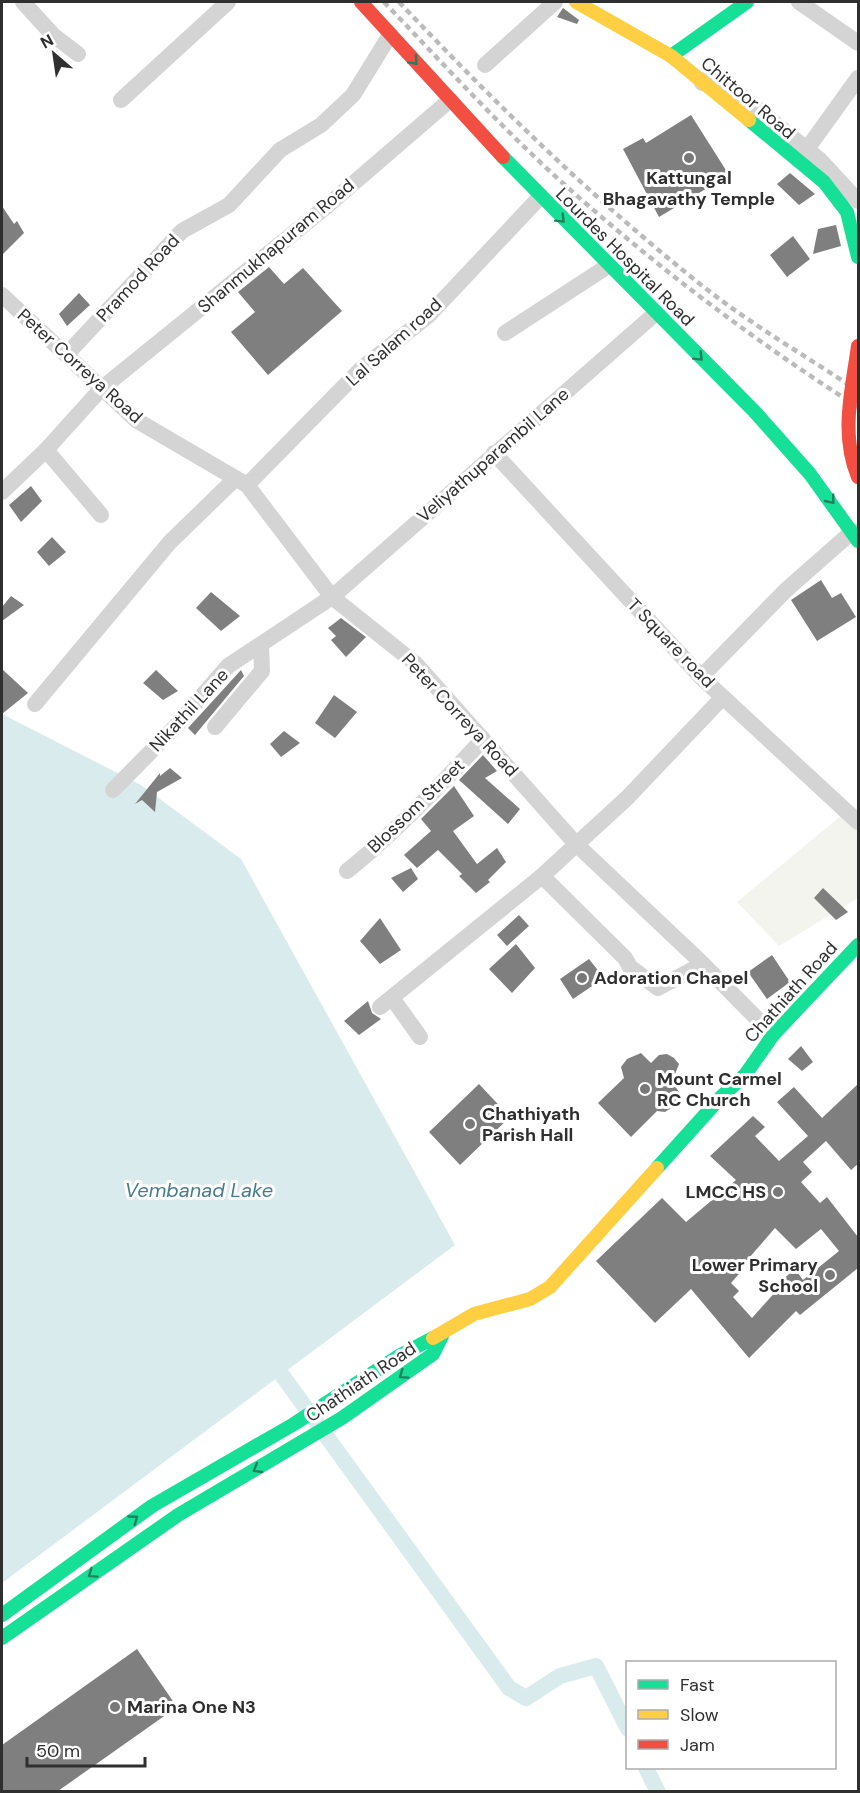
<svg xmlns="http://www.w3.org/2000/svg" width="860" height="1793" font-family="'DM Sans',sans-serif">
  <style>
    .green { fill: #f2f4ed }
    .water { fill: #daebee }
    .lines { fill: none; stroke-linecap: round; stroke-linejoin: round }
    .canal { stroke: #daebee; stroke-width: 16 }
    .building { fill: #7f7f7f; fill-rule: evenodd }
    .street { stroke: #d4d4d4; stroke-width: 16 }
    .fast { stroke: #16e098; stroke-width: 14 }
    .slow { stroke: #ffcf43; stroke-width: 14 }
    .jam { stroke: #f24e42; stroke-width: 14 }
    .rail { stroke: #bbb; stroke-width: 4.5; stroke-dasharray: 6 4.5; stroke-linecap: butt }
    .jam-bridge { stroke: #f24e42; stroke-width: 14 }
    .oneway { stroke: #247f5e }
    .poi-dot { fill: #787878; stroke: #fff; stroke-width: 2 }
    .labels { text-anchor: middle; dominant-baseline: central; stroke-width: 6; stroke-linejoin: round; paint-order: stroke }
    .street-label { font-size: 18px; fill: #2f2f2f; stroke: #fff }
    .poi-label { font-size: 18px; font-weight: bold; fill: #2f2f2f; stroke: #fff; text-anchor: start }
    .water-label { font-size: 20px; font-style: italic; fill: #457e89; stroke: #fff }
  </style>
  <rect width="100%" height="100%" fill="#fff"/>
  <!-- green -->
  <path class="green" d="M849 809 858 816V898L779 946 737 902Z"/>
  <!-- water -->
  <path class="water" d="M2 714 141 785 241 859 455 1245 2 1583Z"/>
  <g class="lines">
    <!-- canal -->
    <path class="canal" d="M282 1375 509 1688 526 1698 560 1676 596 1666 628 1729
      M646 1768 658 1792"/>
  </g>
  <!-- building -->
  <path class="building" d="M563 8 579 20 577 24 557 17Z
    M691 115 729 175 659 217 623 149 643 138 646 143Z
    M790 173 815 194 799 205 777 184Z
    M2 206 14 224 17 221 24 233 2 255Z
    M836 225 841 246 813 254 818 229Z
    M793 236 810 259 787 277 770 255Z
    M269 267 284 284 303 268 342 311 268 375 231 332 255 312 238 292Z
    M79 293 90 305 67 326 59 314Z
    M31 486 42 501 21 522 9 505Z
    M52 537 66 552 49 566 37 552Z
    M821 580 832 598 841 593 856 617 817 641 791 600Z
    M211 592 240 616 221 631 196 608Z
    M11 596 24 605 2 621V607Z
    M341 618 366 637 346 657 331 640 336 636 328 628Z
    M2 669 28 693 2 714Z
    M156 670 178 691 163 700 143 683Z
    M241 670 244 676 195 735 188 728Z
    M334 695 357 712 335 738 315 723Z
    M284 731 300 743 281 757 270 744Z
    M483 755 497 771 485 778 520 809 508 824 459 780Z
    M170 768 182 778 157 792 155 812 142 800 135 804 160 773V776Z
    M454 786 474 816 453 831 477 864 497 848 506 862 488 880 490 882 476 893 459 876 462 874 438 850 417 868 404 855 431 831 421 819Z
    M411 868 418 879 403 892 391 878Z
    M823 888 848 912 836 920 814 898Z
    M519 915 529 926 507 946 497 935Z
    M380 918 401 950 380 964 360 941Z
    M516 944 535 968 512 993 489 969Z
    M772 955 790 982 767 999 748 972Z
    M589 959 604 978 573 999 560 979Z
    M368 1001 372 1013 381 1019 359 1035 344 1021Z
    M801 1046 813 1062 802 1071 788 1059Z
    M641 1053 651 1063 659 1055 667 1054 674 1058 679 1064 672 1082 682 1096 677 1104 665 1112 657 1111 631 1137 598 1103 624 1078 621 1067 627 1059Z
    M479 1084 510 1117 460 1165 429 1132Z
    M858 1084V1164L851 1170 826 1141 803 1162 812 1172 801 1182 820 1203 827 1197 858 1237V1268L800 1315 796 1311 749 1358 691 1289 655 1323 596 1261 662 1198 686 1222 736 1180 710 1156 753 1116 765 1127 755 1136 779 1161 808 1136 777 1102 794 1087 822 1118ZM775 1228 796 1249 821 1229 839 1251 803 1280 795 1269 776 1285 778 1289 752 1318 733 1297 739 1291 731 1283 744 1268 742 1266Z
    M137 1649 177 1707 58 1791H2V1745Z"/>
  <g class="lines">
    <!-- street -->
    <path class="street" d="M23 2 53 35 78 54
      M799 2 858 43
      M485 65 555 2
      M702 83 712 74 723 81 820 160 858 201
      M121 100 228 2
      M807 149 858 78
      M2 295 136 420 247 485 332 597 416 664 576 844 703 964 773 1035
      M505 333 608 266
      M67 354 182 231 229 205 280 150 321 125 353 95 390 35
      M46 450 101 515
      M494 453 701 677 858 822
      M247 485 362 368 428 316 540 197
      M2 492 46 450 101 389 327 206 450 100
      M701 677 786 590 853 531
      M35 704 170 542 236 478
      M215 727 262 671 261 644
      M113 790 176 726 228 666 332 597 656 313
      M347 871C396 832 441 785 483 739
      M703 964 658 988 630 967 625 958 542 876 627 798 723 697
      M392 998 420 1037
      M380 1007 542 876"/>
    <!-- fast -->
    <path class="fast" d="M671 56 747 2
      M749 120 824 182 847 212 858 257
      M503 157 755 412 810 474 858 541
      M657 1168 721 1097 745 1075 773 1035 858 945
      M2 1615 152 1506 294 1424 399 1356 433 1338
      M2 1638 178 1515 342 1418 433 1354 442 1336"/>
    <!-- slow -->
    <path class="slow" d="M576 2 671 56 749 120
      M433 1338 474 1314 530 1299 550 1287 657 1168"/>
    <!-- jam -->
    <path class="jam" d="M361 2 503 157"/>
    <!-- rail -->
    <path class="rail" d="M384 2C451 72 516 144 590 207 674 280 764 347 858 407
      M399 2C494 102 592 198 700 284 750 324 806 356 858 391"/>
    <!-- jam-bridge -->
    <path class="jam-bridge" d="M858 346C852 390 840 434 858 477"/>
  </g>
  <!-- one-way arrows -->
  <defs><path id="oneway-chevron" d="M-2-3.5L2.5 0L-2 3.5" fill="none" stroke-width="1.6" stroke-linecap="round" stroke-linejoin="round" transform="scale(1.5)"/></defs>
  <g class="oneway">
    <use href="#oneway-chevron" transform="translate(414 61) rotate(47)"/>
    <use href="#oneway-chevron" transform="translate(561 219) rotate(45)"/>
    <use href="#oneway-chevron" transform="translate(699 357) rotate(45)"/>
    <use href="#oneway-chevron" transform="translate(831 500) rotate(51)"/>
    <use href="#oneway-chevron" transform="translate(403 1375) rotate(145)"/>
    <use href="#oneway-chevron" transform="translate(257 1469) rotate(150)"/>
    <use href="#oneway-chevron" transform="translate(134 1519) rotate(-36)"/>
    <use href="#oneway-chevron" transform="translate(92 1574) rotate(145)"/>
  </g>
  <!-- markers -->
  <g class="poi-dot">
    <circle cx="689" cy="158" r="6"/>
    <circle cx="582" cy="978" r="6"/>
    <circle cx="645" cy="1089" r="6"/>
    <circle cx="470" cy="1124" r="6"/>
    <circle cx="778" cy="1192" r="6"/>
    <circle cx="830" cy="1275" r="6"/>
    <circle cx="115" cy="1707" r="6"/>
  </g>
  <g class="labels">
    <!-- street labels -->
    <g class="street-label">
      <text transform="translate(748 98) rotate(40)">Chittoor Road</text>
      <text transform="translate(276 246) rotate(-40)">Shanmukhapuram Road</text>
      <text transform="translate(625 257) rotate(45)">Lourdes Hospital Road</text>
      <text transform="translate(138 278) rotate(-47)">Pramod Road</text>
      <text transform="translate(394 342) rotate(-42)">Lal Salam road</text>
      <text transform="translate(80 366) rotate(42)">Peter Correya Road</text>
      <text transform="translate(493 455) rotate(-41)">Veliyathuparambil Lane</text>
      <text transform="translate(671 643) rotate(46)">T Square road</text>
      <text transform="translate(189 710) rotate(-47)">Nikathil Lane</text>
      <text transform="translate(460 715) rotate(47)">Peter Correya Road</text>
      <text transform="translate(416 806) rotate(-44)">Blossom Street</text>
      <text transform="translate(791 992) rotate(-48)">Chathiath Road</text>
      <text transform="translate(361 1382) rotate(-34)">Chathiath Road</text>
    </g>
    <!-- poi labels -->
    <g class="poi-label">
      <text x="689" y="178" text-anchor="middle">Kattungal<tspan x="689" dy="21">Bhagavathy Temple</tspan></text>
      <text x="594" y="978">Adoration Chapel</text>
      <text x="657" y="1079">Mount Carmel<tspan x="657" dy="21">RC Church</tspan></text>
      <text x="482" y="1114">Chathiyath<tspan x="482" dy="21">Parish Hall</tspan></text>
      <text x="766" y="1192" text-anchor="end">LMCC HS</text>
      <text x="818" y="1265" text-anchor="end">Lower Primary<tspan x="818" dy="21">School</tspan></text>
      <text x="127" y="1707">Marina One N3</text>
    </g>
    <!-- water labels -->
    <g class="water-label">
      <text x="199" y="1190">Vembanad Lake</text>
    </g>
  </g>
  <!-- border -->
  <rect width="860" height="1793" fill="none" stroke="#2f2f2f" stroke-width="6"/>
  <!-- legend -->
  <rect x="626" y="1661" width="210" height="108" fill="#ffffff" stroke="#acacac" stroke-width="1.5"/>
  <rect x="638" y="1680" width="30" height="9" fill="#16e098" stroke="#acacac" stroke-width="1.5"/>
  <text x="680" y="1691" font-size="18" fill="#2f2f2f">Fast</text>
  <rect x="638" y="1710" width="30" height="9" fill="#ffcf43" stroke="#acacac" stroke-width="1.5"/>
  <text x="680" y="1721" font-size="18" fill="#2f2f2f">Slow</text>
  <rect x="638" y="1740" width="30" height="9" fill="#f24e42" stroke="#acacac" stroke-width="1.5"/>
  <text x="680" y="1751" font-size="18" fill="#2f2f2f">Jam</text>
  <!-- north arrow -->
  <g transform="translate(54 54) rotate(331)" stroke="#ffffff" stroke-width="4.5" paint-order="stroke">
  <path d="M0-4.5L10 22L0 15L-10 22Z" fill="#2f2f2f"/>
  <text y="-9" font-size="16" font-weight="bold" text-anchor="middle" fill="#2f2f2f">N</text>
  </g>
  <!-- scale -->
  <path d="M27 1757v9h118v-9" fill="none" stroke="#2f2f2f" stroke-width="3"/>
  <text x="36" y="1757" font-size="18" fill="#2f2f2f" stroke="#ffffff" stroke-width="4.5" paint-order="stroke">50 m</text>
</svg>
